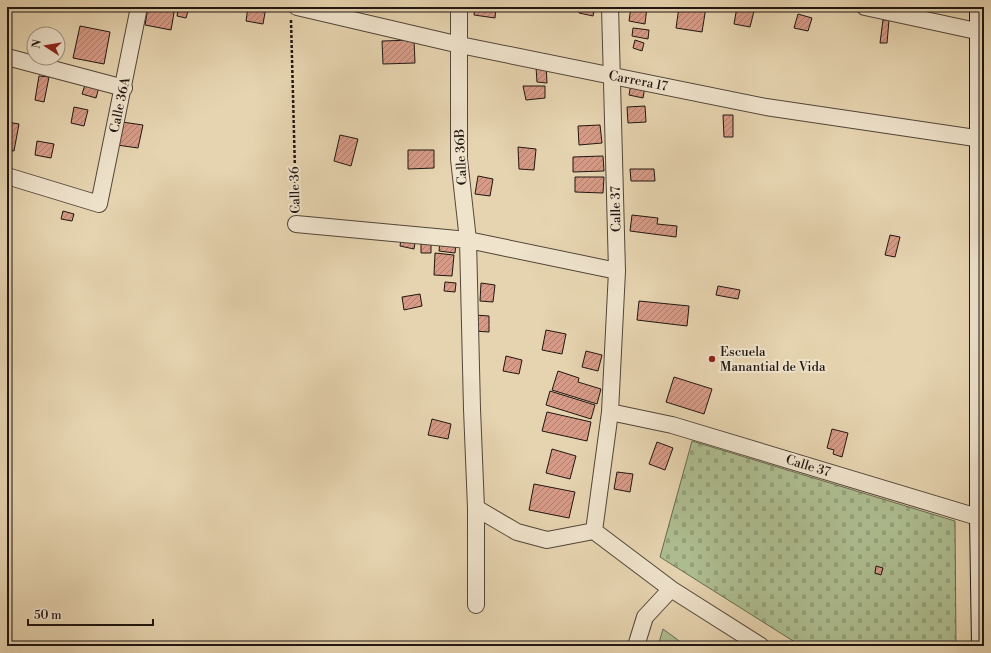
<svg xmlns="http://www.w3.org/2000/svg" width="991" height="653" font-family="'Libre Bodoni',serif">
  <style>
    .forest { fill: url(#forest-firs); stroke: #686a51 }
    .cemetery { fill: url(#cemetery-stones); stroke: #686a51 }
    .building { fill: url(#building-hatch); stroke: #211611 }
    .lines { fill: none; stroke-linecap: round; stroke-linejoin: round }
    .street-casing { stroke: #524639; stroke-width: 18 }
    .secondary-casing { stroke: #211611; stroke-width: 24 }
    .path { stroke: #211611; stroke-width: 2.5; stroke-dasharray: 3 2; stroke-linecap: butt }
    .street { stroke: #efe3cc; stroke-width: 16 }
    .secondary { stroke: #efe3cc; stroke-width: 22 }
    .poi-dot { fill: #8f2418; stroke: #efe3cc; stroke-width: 1.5 }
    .labels { text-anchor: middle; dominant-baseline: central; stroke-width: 4; stroke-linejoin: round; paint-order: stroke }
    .street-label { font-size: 13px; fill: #211611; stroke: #efe3cc }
    .poi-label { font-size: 13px; fill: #211611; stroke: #efe3cc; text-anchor: start }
  </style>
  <defs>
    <pattern id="forest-firs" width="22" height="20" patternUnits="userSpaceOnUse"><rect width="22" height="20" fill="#aebe91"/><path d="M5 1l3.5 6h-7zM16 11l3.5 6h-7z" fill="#95a37c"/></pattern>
    <pattern id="cemetery-stones" width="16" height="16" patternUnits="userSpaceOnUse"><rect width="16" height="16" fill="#aebe91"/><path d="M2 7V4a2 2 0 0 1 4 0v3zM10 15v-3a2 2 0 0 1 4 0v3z" fill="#95a37c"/></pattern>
    <pattern id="building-hatch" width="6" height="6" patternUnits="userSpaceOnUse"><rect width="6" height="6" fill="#d79b87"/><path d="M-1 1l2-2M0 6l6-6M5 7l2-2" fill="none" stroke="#ae7d6d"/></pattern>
  </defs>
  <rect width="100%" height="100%" fill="#e6d4b0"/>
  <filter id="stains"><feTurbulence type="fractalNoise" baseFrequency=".005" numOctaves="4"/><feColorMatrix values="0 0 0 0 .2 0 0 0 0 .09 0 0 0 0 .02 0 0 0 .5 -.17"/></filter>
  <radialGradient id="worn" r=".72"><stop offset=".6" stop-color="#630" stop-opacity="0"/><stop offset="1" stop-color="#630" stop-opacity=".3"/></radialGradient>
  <!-- forest -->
  <path class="forest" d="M663 629 686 646H658Z"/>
  <!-- cemetery -->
  <path class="cemetery" d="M692 441 955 521 956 646H801L660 557Z"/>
  <!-- building -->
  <path class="building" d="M148 7H175L171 30 145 25Z
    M248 7H266L263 24 246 21Z
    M475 7H496L495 18 474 15Z
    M581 7H595L593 16 579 13Z
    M631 7H647L645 24 629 21Z
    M679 7H706L702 32 676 28Z
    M737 7 754 11 750 27 734 24Z
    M178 9 188 11 186 18 177 16Z
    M798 14 812 18 808 31 794 28Z
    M883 20H889L887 43H880Z
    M80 26 110 32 104 64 73 58Z
    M633 28 649 30 648 39 632 36Z
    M414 40 415 63 383 64 382 41Z
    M635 40 644 43 642 51 633 48Z
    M546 65 547 83 537 82 536 67Z
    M39 76 49 77 44 102 35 100Z
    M86 82 99 87 96 98 82 94Z
    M631 84 645 87 643 98 629 95Z
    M523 86H545V98L526 100Z
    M645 106 646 122 628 123 627 107Z
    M74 107 88 110 84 126 71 123Z
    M723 115H733V137H724Z
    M7 122 19 124 14 151 7 150 8 132H7Z
    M122 122 143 125 138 148 117 145Z
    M600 125 602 143 579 145 578 126Z
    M340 135 358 139 351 166 334 161Z
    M37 141 54 144 51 158 35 155Z
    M518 147 536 149 534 170 519 169Z
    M408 150H434V168L408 169Z
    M603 156 604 171 573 172V157Z
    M630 169H654L655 181H631Z
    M478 176 493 179 490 196 475 194Z
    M575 177H604L603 193 575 192Z
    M63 211 74 214 72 221 61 219Z
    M632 215 658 218 657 224 677 226 676 237 630 231Z
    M402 234 416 237 414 249 400 246Z
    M890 235 900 237 895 257 885 255Z
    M421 241H431V253H421Z
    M440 241 456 243 455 253 439 251Z
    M435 253 454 255 452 276 434 275Z
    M445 282 456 283 455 292 444 291Z
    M481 283 495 285 493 302 480 301Z
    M718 286 740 290 738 299 716 295Z
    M420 294 422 306 404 310 402 297Z
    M639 301 689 306 687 326 637 320Z
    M475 315 489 316V332L474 331Z
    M546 330 566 334 562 354 542 350Z
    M586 351 602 355 598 371 582 367Z
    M506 356 522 360 519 374 503 371Z
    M558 371 579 378 578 382 601 389 597 404 552 390Z
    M674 377 712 389 704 414 666 402Z
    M550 391 595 405 591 419 546 405Z
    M547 412 591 422 587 441 542 431Z
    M432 419 451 424 448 439 428 435Z
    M832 429 848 433 842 457 833 454 834 450 827 448Z
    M657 442 673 448 665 470 649 464Z
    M552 449 576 456 570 479 546 473Z
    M617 472 633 474 630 492 614 489Z
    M534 484 575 492 569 518 529 510Z
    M876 566 883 568 881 575 875 573Z"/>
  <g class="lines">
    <!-- street casing -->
    <g class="street-casing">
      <path id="street" d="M297 7 460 45 766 107 982 139
        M459 7V159L468 240 472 409 476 508V605
        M865 7 981 32
        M7 57 124 88
        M7 176 99 204 139 7
        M296 224 468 240 617 271
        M610 412 672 425 981 518
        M476 508 517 532 547 540 594 531 671 589 761 646
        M594 531 610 412 617 271 610 7
        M636 646 645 617 671 589"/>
    </g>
    <!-- secondary casing -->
    <g class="secondary-casing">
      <path id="secondary" d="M981 7V518L983 646"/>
    </g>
    <!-- path -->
    <path class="path" d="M291 20 296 209"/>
    <!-- street -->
    <use href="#street" class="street"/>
    <!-- secondary -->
    <use href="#secondary" class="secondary"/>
  </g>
  <!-- markers -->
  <circle class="poi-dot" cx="712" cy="359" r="4"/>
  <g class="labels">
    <!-- street labels -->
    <g class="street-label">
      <text transform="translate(638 81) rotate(11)">Carrera 17</text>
      <text transform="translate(120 105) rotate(-78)">Calle 36A</text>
      <text transform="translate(461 157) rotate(-93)">Calle 36B</text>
      <text transform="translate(295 190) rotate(-92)">Calle 36</text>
      <text transform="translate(616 209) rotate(-91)">Calle 37</text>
      <text transform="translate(808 466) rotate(17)">Calle 37</text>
    </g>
    <!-- poi labels -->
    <g class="poi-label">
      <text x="720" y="352">Escuela<tspan x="720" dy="15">Manantial de Vida</tspan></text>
    </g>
  </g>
  <!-- margin -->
  <rect width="991" height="653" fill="none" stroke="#e6d4b0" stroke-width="24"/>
  <rect x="8" y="8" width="975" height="637" fill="none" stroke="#211611" stroke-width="2"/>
  <rect x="12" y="12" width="967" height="629" fill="none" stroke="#211611"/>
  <!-- north arrow -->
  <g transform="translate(46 46) rotate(282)"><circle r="19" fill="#efe3cc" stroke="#9d9181"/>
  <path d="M0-3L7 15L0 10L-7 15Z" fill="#8f2418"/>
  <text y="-6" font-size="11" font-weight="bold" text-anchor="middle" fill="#211611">N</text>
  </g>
  <!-- scale -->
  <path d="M28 619v6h125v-6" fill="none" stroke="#211611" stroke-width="2"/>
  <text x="34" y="619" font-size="12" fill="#211611" stroke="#efe3cc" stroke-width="3" paint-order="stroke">50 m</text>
  <rect width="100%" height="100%" filter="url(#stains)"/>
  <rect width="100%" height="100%" fill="url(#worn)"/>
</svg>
